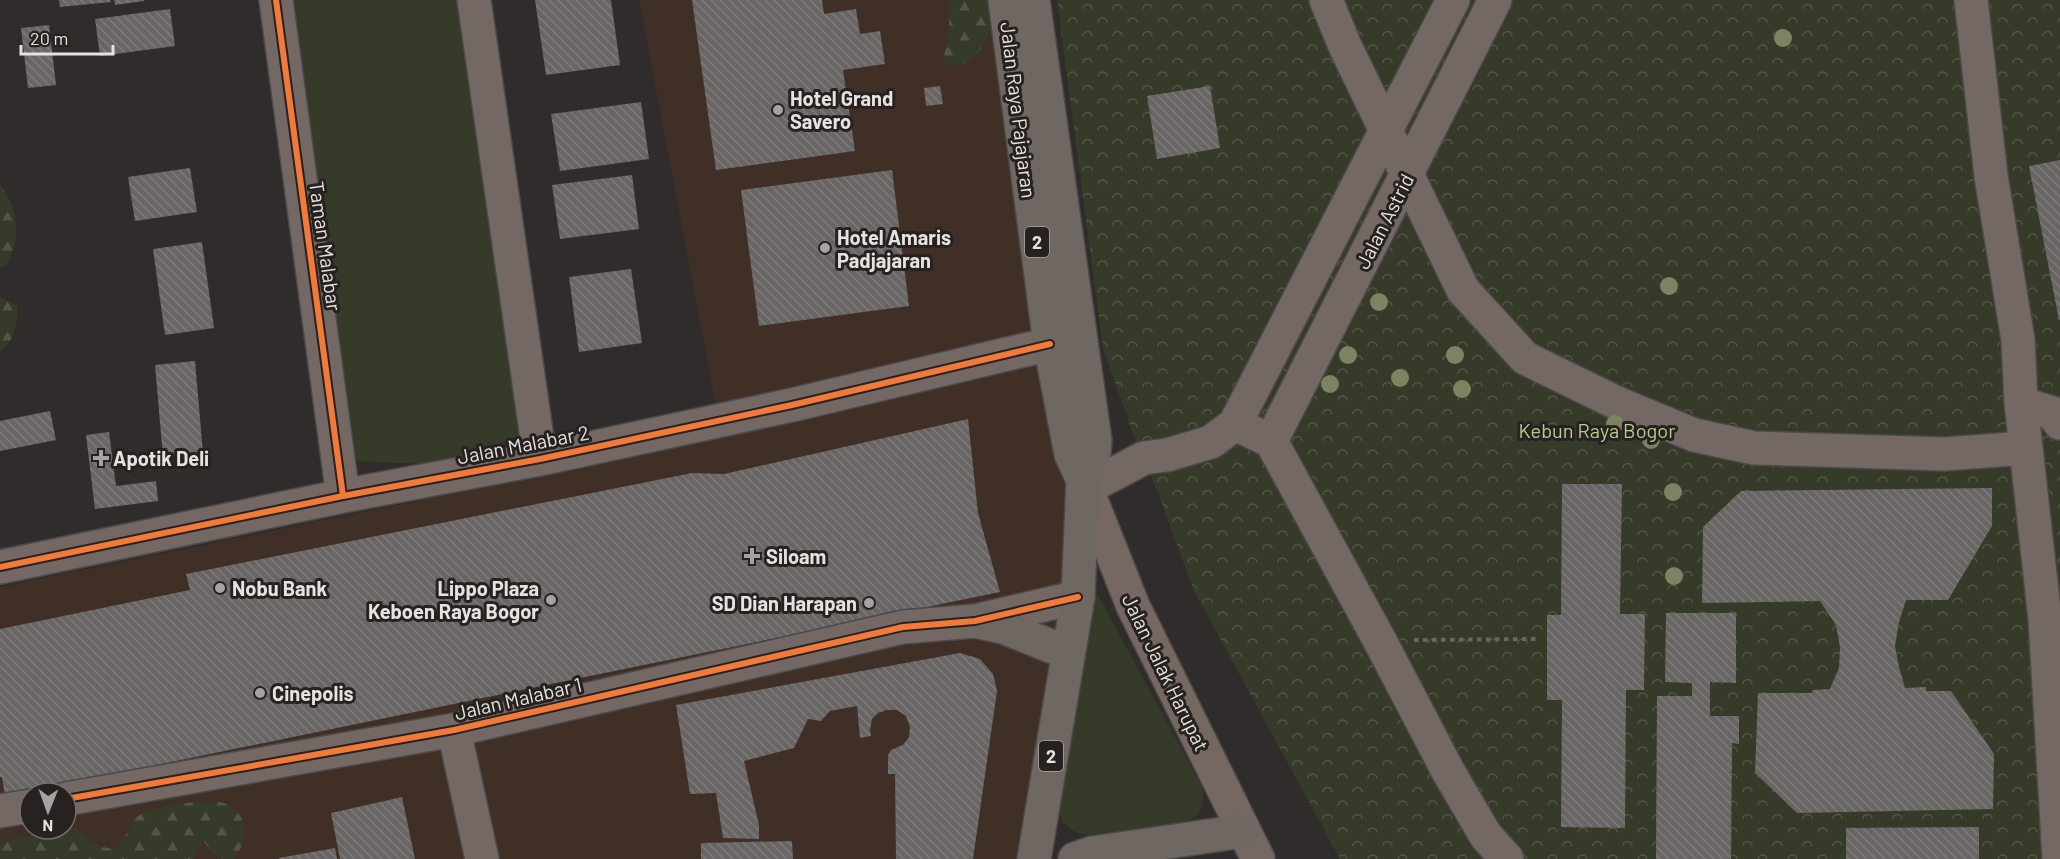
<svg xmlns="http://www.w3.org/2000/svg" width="2060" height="859" font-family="Barlow,sans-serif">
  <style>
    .commercial { fill: #3f2f26; fill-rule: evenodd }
    .grass { fill: #363a28 }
    .forest { fill: url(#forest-firs) }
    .park { fill: url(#park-crowns) }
    .building { fill: url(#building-back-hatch) }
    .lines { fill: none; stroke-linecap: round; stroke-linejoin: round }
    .minor-casing { stroke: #4b4949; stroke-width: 36 }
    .major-casing { stroke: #4b4949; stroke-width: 36 }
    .highway-casing { stroke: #4b4949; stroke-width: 36 }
    .path { stroke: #6b6562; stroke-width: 4; stroke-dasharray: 4.5 4.5; stroke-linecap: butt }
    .minor { stroke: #736863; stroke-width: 33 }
    .major { stroke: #756862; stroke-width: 33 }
    .highway { stroke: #6f6762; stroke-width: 33 }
    .cycleway-casing { stroke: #27221f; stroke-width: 10 }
    .cycleway { stroke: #f17a3a; stroke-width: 6 }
    .tree { fill: #7b8362 }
    .poi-dot { fill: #a5a2a1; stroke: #27221f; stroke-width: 2 }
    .labels { text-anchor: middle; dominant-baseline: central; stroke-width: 6; stroke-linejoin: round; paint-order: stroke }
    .shield { fill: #27221f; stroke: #aca8a6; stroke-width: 1.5 }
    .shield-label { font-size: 18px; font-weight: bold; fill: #e5e2e0 }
    .poi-label { font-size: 20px; font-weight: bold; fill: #e5e2e0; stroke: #27221f; text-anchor: start }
    .street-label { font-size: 20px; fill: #e5e2e0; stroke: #27221f }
    .park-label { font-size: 20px; fill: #b9ca8f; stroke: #27221f }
  </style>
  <defs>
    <pattern id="forest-firs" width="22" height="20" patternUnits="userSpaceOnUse" patternTransform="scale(1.5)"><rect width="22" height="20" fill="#363a28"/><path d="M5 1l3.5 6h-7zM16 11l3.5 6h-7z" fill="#535647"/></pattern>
    <pattern id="park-crowns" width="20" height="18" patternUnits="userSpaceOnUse" patternTransform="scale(1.5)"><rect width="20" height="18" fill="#363a28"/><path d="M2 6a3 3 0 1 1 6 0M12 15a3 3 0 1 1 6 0" fill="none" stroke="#535647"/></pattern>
    <pattern id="building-back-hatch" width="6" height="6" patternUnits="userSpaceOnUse" patternTransform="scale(1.5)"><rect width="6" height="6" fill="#686564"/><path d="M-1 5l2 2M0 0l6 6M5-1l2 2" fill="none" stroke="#7d7b7a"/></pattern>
  </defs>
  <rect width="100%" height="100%" fill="#2f2c2b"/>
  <!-- commercial -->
  <path class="commercial" d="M639 0H1003L1083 480 1034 859H0V587L722 438ZM30 793H66V829H30Z"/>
  <!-- grass -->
  <path class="grass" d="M290 0H459L522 435C494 445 465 458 436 462 410 465 383 462 357 461Z
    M1092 584 1202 787C1207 812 1197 819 1174 825L1084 835C1068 830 1063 824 1058 809Z"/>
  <!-- forest -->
  <path class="forest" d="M949 0H995C994 20 985 58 962 64 956 65 949 65 943 65L949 23Z
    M0 185C20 209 21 240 6 266L0 267Z
    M0 297 17 306C18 326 14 340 0 353Z
    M213 801C219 802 228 803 232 807 250 820 247 845 233 859 215 859 214 854 203 841L193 859H0V843L28 837 43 831 76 827C90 842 97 848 118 849 123 842 130 824 134 820 147 804 194 802 213 801Z"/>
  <!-- park -->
  <path class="park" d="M1057 0H2060V859H1340L1194 591 1154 483 1133 434 1103 348Z"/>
  <!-- building -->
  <path class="building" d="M59 0H110L111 2 60 7Z
    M114 0H144V1L115 5Z
    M535 0H611L620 65 546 75Z
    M692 0H822L824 14 856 9 860 34 880 31 885 64 843 70 855 151 716 170Z
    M170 9 175 46 100 56 95 19Z
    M49 25 56 85 28 88 21 28Z
    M940 86 943 104 926 106 924 88Z
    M1210 86 1220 148 1157 159 1147 96Z
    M641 102 649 159 560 171 551 114Z
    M2060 160V320H2059L2029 166Z
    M190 168 197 212 135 221 128 177Z
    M892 170 909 306 759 326 741 190Z
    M632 175 639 229 560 239 552 185Z
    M202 242 214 328 165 335 153 249Z
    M631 269 642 343 579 352 569 277Z
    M195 361 203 453 163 457 155 365Z
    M50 411 56 440 0 451V421Z
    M968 419 978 513 1000 592 5 796 2 777H0V629L190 590 186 574 692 473 724 474Z
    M109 432 116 486 156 481 158 501 95 509 86 435Z
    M1562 484H1622L1620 614H1645L1644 690H1626L1625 828 1561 827 1562 700H1547V615H1561Z
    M1992 488V526L1948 600H1906L1899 622 1895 646 1899 667 1905 688 1926 687V691H1951L1994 754 1993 809 1797 813 1755 773 1758 693H1812L1813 690 1830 689 1839 668 1840 647 1836 625 1820 601 1702 603 1703 527 1741 491Z
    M1666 613H1736V683L1710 682V716H1739V744L1732 743 1731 859H1656L1657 696H1692V683L1665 682Z
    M960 653 980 659 993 674 997 691 973 859H896L895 774H888V755L891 750 903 745 909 737 910 727 906 716 897 710H887L878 713 872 719 870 730 871 736 860 738 857 706 830 711 821 721 808 719 794 748 744 761 759 825V839L723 838 716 793 690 794 676 705Z
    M402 797 415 859H340L331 813Z
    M1979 827V859H1846V828Z
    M792 841 793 859H701V843Z
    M335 848 337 859H279V858Z"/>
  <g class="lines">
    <!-- minor casing -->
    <g class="minor-casing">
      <path id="minor" d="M276 0 343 496
        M474 0 540 459
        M1326 0 1345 46 1463 290 1525 358 1617 403 1694 435 1754 448 1945 454 2025 448
        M1971 0 1991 176 2018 340 2021 403 2045 619 2059 859
        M2021 403 2052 413 2060 423
        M1235 424 1271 441 1380 641 1448 771 1486 836 1507 859
        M1271 441 1495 0
        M1087 488 1144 458 1167 455 1211 442 1235 424 1453 0
        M0 567 343 496 540 459 792 405 1050 344
        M454 730 482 859
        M66 799 454 730 903 627 975 621 1078 597
        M0 811 30 806"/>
    </g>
    <!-- major casing -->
    <g class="major-casing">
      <path id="major" d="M1083 480 1133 606 1258 859"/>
    </g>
    <!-- highway casing -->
    <g class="highway-casing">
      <path id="highway" d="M1005 0 1050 344 1071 454 1083 480 1078 597 1034 859
        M1033 0 1095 441 1094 453 1083 480
        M975 621 1003 627 1068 653
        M1075 859 1092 853 1243 831"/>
    </g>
    <!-- path -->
    <path class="path" d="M1414 640 1537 639"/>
    <!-- minor -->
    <use href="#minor" class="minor"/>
    <!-- major -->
    <use href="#major" class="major"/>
    <!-- highway -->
    <use href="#highway" class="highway"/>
    <!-- cycleway casing -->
    <g class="cycleway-casing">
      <path id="cycleway" d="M276 0 343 496
        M0 567 343 496 540 459 792 405 1050 344
        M66 799 454 730 903 627 975 621 1078 597"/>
    </g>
    <!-- cycleway -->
    <use href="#cycleway" class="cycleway"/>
  </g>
  <!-- trees -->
  <g class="tree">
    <circle cx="1783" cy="38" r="9"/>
    <circle cx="1669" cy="286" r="9"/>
    <circle cx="1379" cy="302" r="9"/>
    <circle cx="1348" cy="355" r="9"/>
    <circle cx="1455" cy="355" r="9"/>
    <circle cx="1400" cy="378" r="9"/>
    <circle cx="1330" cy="384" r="9"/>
    <circle cx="1462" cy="389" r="9"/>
    <circle cx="1615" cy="424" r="9"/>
    <circle cx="1651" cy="440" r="9"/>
    <circle cx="1673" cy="492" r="9"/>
    <circle cx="1674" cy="576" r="9"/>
  </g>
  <!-- markers -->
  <g class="poi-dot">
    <circle cx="778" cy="110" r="6"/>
    <circle cx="825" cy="248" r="6"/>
    <path d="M98 449h6v6h6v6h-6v6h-6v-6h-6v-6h6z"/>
    <path d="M749 547h6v6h6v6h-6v6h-6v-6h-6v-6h6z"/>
    <circle cx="220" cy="588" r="6"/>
    <circle cx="551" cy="600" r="6"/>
    <circle cx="869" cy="603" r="6"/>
    <circle cx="260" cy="693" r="6"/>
  </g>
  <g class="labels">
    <!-- shield labels -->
    <g class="shield">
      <rect x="1025" y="227" width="24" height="30" rx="4.5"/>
      <rect x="1039" y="741" width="24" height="30" rx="4.5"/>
    </g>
    <g class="shield-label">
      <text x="1037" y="242">2</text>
      <text x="1051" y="756">2</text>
    </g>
    <!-- poi labels -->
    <g class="poi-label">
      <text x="790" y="98">Hotel Grand<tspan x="790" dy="23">Savero</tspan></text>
      <text x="837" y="237">Hotel Amaris<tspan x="837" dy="23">Padjajaran</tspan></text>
      <text x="113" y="458">Apotik Deli</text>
      <text x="766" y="556">Siloam</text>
      <text x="232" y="588">Nobu Bank</text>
      <text x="539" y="588" text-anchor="end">Lippo Plaza<tspan x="539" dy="23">Keboen Raya Bogor</tspan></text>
      <text x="857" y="603" text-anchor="end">SD Dian Harapan</text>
      <text x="272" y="693">Cinepolis</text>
    </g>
    <!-- street labels -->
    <g class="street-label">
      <text transform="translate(1019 110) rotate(83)">Jalan Raya Pajajaran</text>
      <text transform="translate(1384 221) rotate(-63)">Jalan Astrid</text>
      <text transform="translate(326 246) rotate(82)">Taman Malabar</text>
      <text transform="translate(523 444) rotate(-11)">Jalan Malabar 2</text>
      <text transform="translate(1166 672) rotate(64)">Jalan Jalak Harupat</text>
      <text transform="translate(518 698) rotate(-13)">Jalan Malabar 1</text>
    </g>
    <!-- park labels -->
    <g class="park-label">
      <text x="1597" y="430">Kebun Raya Bogor</text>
    </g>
  </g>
  <!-- north arrow -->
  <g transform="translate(48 811) rotate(181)"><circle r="28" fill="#27221f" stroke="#736f6c" stroke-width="1.5"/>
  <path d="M0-4.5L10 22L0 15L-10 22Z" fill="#a5a2a1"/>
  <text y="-9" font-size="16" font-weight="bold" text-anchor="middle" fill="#e5e2e0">N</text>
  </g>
  <!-- scale -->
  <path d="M21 45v9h92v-9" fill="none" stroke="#e5e2e0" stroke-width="3"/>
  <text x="30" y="45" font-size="18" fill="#e5e2e0" stroke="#27221f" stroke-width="4.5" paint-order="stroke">20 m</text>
</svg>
